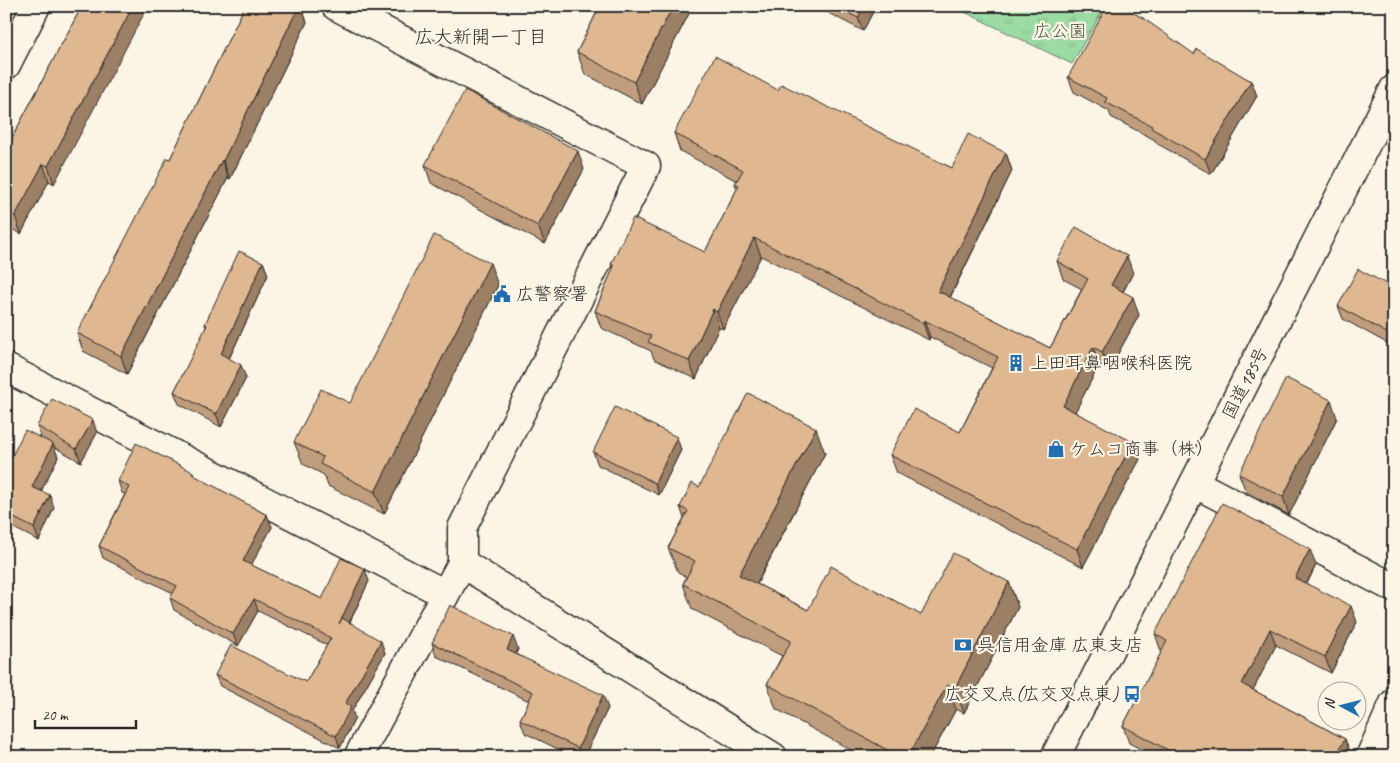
<svg xmlns="http://www.w3.org/2000/svg" width="1400" height="763" font-family="Caveat,'Klee One',sans-serif">
  <style>
    .park { fill: url(#park-tufts); stroke: #638368 }
    .lines { fill: none; stroke-linecap: round; stroke-linejoin: round }
    .minor-casing { stroke: #2b2b2b; stroke-width: 31 }
    .trunk-casing { stroke: #2b2b2b; stroke-width: 31 }
    .minor { stroke: #fcf5e5; stroke-width: 28 }
    .trunk { stroke: #fcf5e5; stroke-width: 28 }
    .wall { fill: #c09d7c; stroke: #2b2b2b }
    .shaded-wall { fill: #9c8065; stroke: #2b2b2b }
    .building { fill: #dfb790; stroke: #2b2b2b }
    .labels { text-anchor: middle; dominant-baseline: central; stroke-width: 4.5; stroke-linejoin: round; paint-order: stroke }
    .park-label { font-size: 18px; fill: #475749; stroke: #fcf5e5 }
    .poi-label { font-size: 18px; fill: #2b2b2b; stroke: #fcf5e5; text-anchor: start }
    .street-label { font-size: 18px; fill: #2b2b2b; stroke: #fcf5e5 }
    .neighbourhood-label { font-size: 19px; fill: #2b2b2b; stroke: #fcf5e5 }
  </style>
  <defs>
    <pattern id="park-tufts" width="24" height="20" patternUnits="userSpaceOnUse" patternTransform="scale(1.25)"><rect width="24" height="20" fill="#9bdba4"/><path d="M3 7l-1-3M5 7V3M7 7l1-3M15 17l-1-3M17 17v-4M19 17l1-3" fill="none" stroke="#86bc8d"/></pattern>
  </defs>
  <rect width="100%" height="100%" fill="#fcf5e5"/>
  <filter id="ink" filterUnits="userSpaceOnUse"><feTurbulence type="fractalNoise" baseFrequency=".02" numOctaves="2"/><feDisplacementMap in="SourceGraphic" scale="10" xChannelSelector="R" yChannelSelector="G"/><feConvolveMatrix kernelMatrix="1 2 1 2 8 2 1 2 1" color-interpolation-filters="sRGB"/></filter>
  <g filter="url(#ink)">
    <!-- park -->
    <path class="park" d="M952 6H1105L1072 64Z"/>
    <g class="lines">
      <!-- minor casing -->
      <g class="minor-casing">
        <path id="minor" d="M336 6 646 166 462 528V563
          M6 65 36 6
          M6 368 445 594
          M1194 483 1394 588
          M358 757 462 563 773 757
          M1370 757 1394 703"/>
      </g>
      <!-- trunk casing -->
      <g class="trunk-casing">
        <path id="trunk" d="M1055 757 1394 89"/>
      </g>
      <!-- minor -->
      <use href="#minor" class="minor"/>
      <!-- trunk -->
      <use href="#trunk" class="trunk"/>
    </g>
    <!-- wall -->
    <path class="wall" d="M82 6 54 184 49 181 21 234 6 226V149Z
      M245 6H301L307 22 230 179 228 178 127 374 83 351 77 333 170 159Z
      M600 6H693L642 104 585 74 577 52Z
      M815 6H876L863 31Z
      M1247 6H1266L1260 15Z
      M1194 54 1251 81 1257 96 1211 174 1156 143 1155 140 1111 117 1109 111 1074 92 1068 77Z
      M778 90 952 168 1006 153 1012 171 950 298 1050 348 1082 289 1063 279 1057 261 1133 273 1123 292 1139 315 1109 370 1099 365 1075 412 1140 459 1083 567 897 473 890 455 960 432 992 368 930 337 929 340 761 256 723 329 719 327 696 379 654 359 651 351 601 328 595 311 613 269 611 264 705 252 737 189 735 184 737 181 680 151 674 133Z
      M425 165 584 169 545 244 431 183Z
      M263 262 268 275 229 359 246 378 221 427 179 404 174 392 206 328 205 324Z
      M498 285 384 514 328 486 324 475 303 464 294 442 350 403Z
      M1394 288V347L1343 319 1338 306Z
      M1337 418 1289 515 1246 492 1239 474Z
      M37 426 97 433 81 462 54 447 58 457 41 491 54 508 39 541 6 524V468L41 438Z
      M681 450 659 495 598 465 593 452Z
      M825 453 757 584 808 610 921 615 1009 582 1018 607 964 713 956 709 930 757H864L776 709 767 684 782 656 692 609 683 584 686 577 678 572 668 548 684 518 680 507 699 487Z
      M193 472 194 476 267 515 272 527 251 565 322 599 369 581 350 622 385 653 352 711 355 718 340 748 220 686 215 675 278 670 306 682 327 645 258 611 238 646 174 610 170 598 173 593 103 558 99 546 125 494 122 493 118 481Z
      M1316 565 1307 584 1357 622 1331 673 1276 645 1253 690 1345 739 1351 755 1350 757H1156L1129 743 1123 726 1162 651H1161L1155 634Z
      M432 643 518 649 516 654 608 708 584 757H574L525 733 520 720 529 701 436 656Z"/>
    <!-- shaded-wall -->
    <path class="shaded-wall" d="M133 6H148L54 184 48 166Z
      M299 6H301L307 22 230 179 223 161Z
      M673 6H693L642 104 634 82Z
      M864 6H876L863 31 858 18Z
      M1257 6H1266L1260 15Z
      M1251 81 1257 96 1211 174 1205 159Z
      M578 151 584 169 545 244 538 226Z
      M1006 153 1012 171 944 309 938 291Z
      M222 160 228 178 127 374 121 356Z
      M43 164 49 181 21 234 15 216Z
      M754 238 761 256 723 329 717 312Z
      M1127 256 1133 273 1117 302 1111 285Z
      M263 262 268 275 225 367 221 354Z
      M490 263 498 285 384 514 375 492Z
      M1133 297 1139 315 1109 370 1102 352Z
      M713 309 719 327 696 379 689 361Z
      M924 320 930 337 929 340 923 323Z
      M1093 347 1099 365 1069 424 1063 406Z
      M241 365 246 378 221 427 216 414Z
      M1331 400 1337 418 1289 515 1283 497Z
      M93 420 97 433 81 462 76 449Z
      M816 428 825 453 748 600 739 575Z
      M677 437 681 450 659 495 655 483Z
      M1133 442 1140 459 1083 567 1077 549Z
      M53 444 58 457 37 499 32 487Z
      M50 495 54 508 39 541 34 528Z
      M267 515 272 527 247 573 243 561Z
      M1310 549 1316 565 1301 594 1295 578Z
      M365 569 369 581 343 636 339 624Z
      M1009 582 1018 607 964 713 955 688Z
      M254 599 258 611 238 646 233 634Z
      M1351 606 1357 622 1331 673 1325 657Z
      M1270 629 1276 645 1248 700 1242 684Z
      M513 636 518 649 512 663 507 650Z
      M381 641 385 653 352 711 355 718 340 748 336 736 345 704Z
      M947 685 956 709 930 757H908Z
      M603 695 608 708 584 757H581L578 748Z
      M1345 739 1351 755 1350 757H1335Z"/>
    <!-- building -->
    <path class="building" d="M82 6H133L48 166 43 164 15 216 6 212V149Z
      M245 6H299L223 161 222 160 121 356 77 333 167 158 170 159Z
      M600 6H673L634 82 577 52Z
      M835 6H864L858 18Z
      M1107 6H1121L1143 18 1194 54 1197 49 1251 81 1205 159 1151 128 1152 126 1105 102 1107 98 1068 77Z
      M715 56 778 90 781 84 952 168 968 134 1006 153 938 291 1050 348 1088 279 1057 261 1076 227 1127 256 1111 285 1133 297 1102 352 1093 347 1063 406 1133 442 1077 549 890 455 914 409 960 432 998 357 924 320 923 323 754 238 717 312 713 309 689 361 648 342 651 336 595 311 614 266 611 264 633 218 705 252 739 185 735 184 743 170 674 133Z
      M465 90 578 151 538 226 425 165Z
      M434 235 490 263 375 492 320 464 323 457 294 442 321 389 350 403Z
      M239 251 263 262 221 354 241 365 216 414 174 392 207 325 205 324Z
      M1358 269 1394 288V337L1338 306Z
      M1286 378 1331 400 1283 497 1239 474Z
      M748 393 816 428 739 575 808 610 831 566 921 615 953 553 1009 582 955 688 947 685 908 757H900L767 684 791 641 683 584 695 561 668 548 688 511 680 507 692 483 699 487Z
      M52 399 93 420 76 449 37 426Z
      M615 407 677 437 655 483 593 452Z
      M25 430 53 444 32 487 50 495 34 528 6 514V468Z
      M136 443 193 472 192 474 267 515 243 561 322 599 341 558 365 569 339 624 342 618 381 641 345 704 351 707 336 736 215 675 231 645 278 670 279 669 306 682 331 638 254 599 233 634 170 598 177 586 99 546 129 487 118 481Z
      M1222 503 1310 549 1295 578 1351 606 1325 657 1270 629 1242 684 1345 739 1335 757H1181L1123 726 1167 641 1155 634Z
      M450 605 513 636 507 650 603 695 578 748 520 720 533 692 432 643Z"/>
  </g>
  <!-- icons -->
  <defs>
    <g id="civic-bare" transform="scale(1.35)"><path d="M-.6-6.5H3V-4.5H.6V-3L4-1V1h2V6H-6V1h2V-1L-.6-3ZM-1.2 2.5V6h2.4V2.5Z" fill="#1f6fb2" stroke="#fcf5e5" stroke-width="2.5" paint-order="stroke"/></g>
    <g id="building-bare" transform="scale(1.35)"><path d="M-4-6H4V6H1V3H-1V6H-4ZM-2.5-4.3h1.7v1.8h-1.7ZM.8-4.3h1.7v1.8H.8ZM-2.5-1h1.7V.8h-1.7ZM.8-1h1.7V.8H.8Z" fill="#1f6fb2" stroke="#fcf5e5" stroke-width="2.5" paint-order="stroke"/></g>
    <g id="shop-bare" transform="scale(1.35)"><path d="M-5-2.5h2.3a2.7 3.5 0 0 1 5.4 0H5L5.5 6h-11ZM-1.5-2.5h3a1.5 2.3 0 0 0-3 0Z" fill="#1f6fb2" stroke="#fcf5e5" stroke-width="2.5" paint-order="stroke"/></g>
    <g id="bank-bare" transform="scale(1.35)"><path d="M-6-4H6V4H-6ZM0-2.3a2.3 2.3 0 1 0 0 4.6a2.3 2.3 0 1 0 0-4.6Z" fill="#1f6fb2" stroke="#fcf5e5" stroke-width="2.5" paint-order="stroke"/></g>
    <g id="bus-bare" transform="scale(1.35)"><path d="M-5-6H5V4H4V6H2V4H-2V6H-4V4H-5ZM-3.5-4V0h7V-4ZM-3.5 1.2v1.5H-2V1.2ZM2 1.2v1.5H3.5V1.2Z" fill="#1f6fb2" stroke="#fcf5e5" stroke-width="2.5" paint-order="stroke"/></g>
  </defs>
  <g fill-rule="evenodd">
    <use href="#civic-bare" x="502" y="294"/>
    <use href="#building-bare" x="1016" y="363"/>
    <use href="#shop-bare" x="1056" y="449"/>
    <use href="#bank-bare" x="963" y="645"/>
    <use href="#bus-bare" x="1132" y="694"/>
  </g>
  <g class="labels">
    <!-- park labels -->
    <g class="park-label">
      <text x="1060" y="31">広公園</text>
    </g>
    <!-- poi labels -->
    <g class="poi-label">
      <text x="516" y="294">広警察署</text>
      <text x="1030" y="363">上田耳鼻咽喉科医院</text>
      <text x="1070" y="449">ケムコ商事（株）</text>
      <text x="977" y="645">呉信用金庫 広東支店</text>
      <text x="1118" y="694" text-anchor="end">広交叉点(広交叉点東)</text>
    </g>
    <!-- street labels -->
    <g class="street-label">
      <text transform="translate(1245 383) rotate(-63)">国道185号</text>
    </g>
    <!-- neighbourhood labels -->
    <g class="neighbourhood-label">
      <text x="481" y="37">広大新開一丁目</text>
    </g>
  </g>
  <!-- margin -->
  <rect width="1400" height="763" fill="none" stroke="#fcf5e5" stroke-width="25"/>
  <rect x="12" y="12" width="1375" height="738" fill="none" stroke="#2b2b2b" stroke-width="2" filter="url(#ink)"/>
  <!-- north arrow -->
  <g transform="translate(1342 706) rotate(277)"><circle r="24" fill="#fcf5e5" stroke="#a8a49b"/>
  <path d="M0-4L9 19L0 12L-9 19Z" fill="#1f6fb2"/>
  <text y="-8" font-size="14" font-weight="bold" text-anchor="middle" fill="#2b2b2b">N</text>
  </g>
  <!-- scale -->
  <path d="M35 720v8h101v-8" fill="none" stroke="#2b2b2b" stroke-width="2.5"/>
  <text x="42" y="720" font-size="15" fill="#2b2b2b" stroke="#fcf5e5" stroke-width="4" paint-order="stroke">20 m</text>
</svg>
